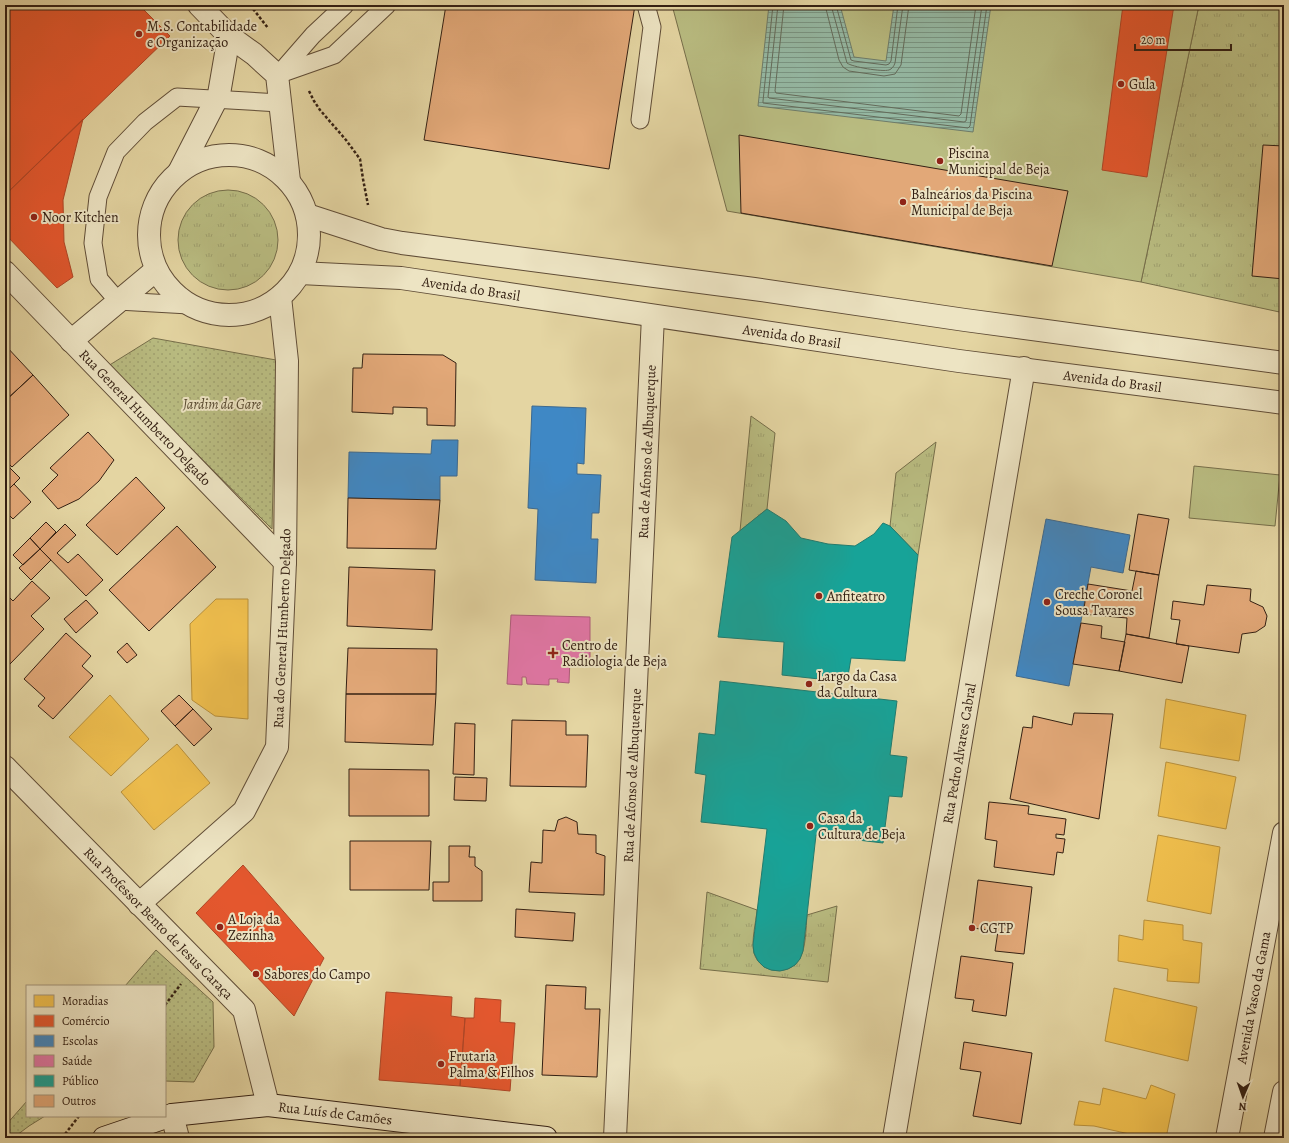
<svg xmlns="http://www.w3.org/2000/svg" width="1289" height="1143" font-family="Alegreya,serif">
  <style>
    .grass { fill: url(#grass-tufts); stroke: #766e4a }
    .park { fill: #b9bc81; stroke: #766e4a }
    .garden { fill: url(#garden-dots); stroke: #766e4a }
    .water { fill: url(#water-rules); stroke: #6e7c6a }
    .homes { fill: #f2c14e; stroke: #b9913c }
    .shops { fill: #e4572e; stroke: #af4626 }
    .schools { fill: #3f88c5; stroke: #3c6990 }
    .health { fill: #e377a8; stroke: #ae5d7b }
    .public { fill: #17a398; stroke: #207c70 }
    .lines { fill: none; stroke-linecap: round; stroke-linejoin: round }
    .shore { stroke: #646c5c; stroke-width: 1 }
    .building { fill: #e2a878; stroke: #342013 }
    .service-casing { stroke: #604d37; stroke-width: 19 }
    .minor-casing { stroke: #604d37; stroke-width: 24 }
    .secondary-casing { stroke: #342013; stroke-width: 24 }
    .path { stroke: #342013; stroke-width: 2.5; stroke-dasharray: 3 2; stroke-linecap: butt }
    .service { stroke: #ede4c3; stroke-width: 17 }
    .minor { stroke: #ede4c3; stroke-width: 22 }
    .secondary { stroke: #ede4c3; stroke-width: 22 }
    .poi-dot { fill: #8f2418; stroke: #ede4c3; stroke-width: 1.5 }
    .labels { text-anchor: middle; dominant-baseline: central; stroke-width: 4; stroke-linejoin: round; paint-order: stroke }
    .poi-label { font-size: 14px; fill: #342013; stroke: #ede4c3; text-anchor: start }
    .street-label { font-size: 14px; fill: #342013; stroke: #ede4c3 }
    .park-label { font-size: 14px; font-style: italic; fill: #55472e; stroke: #ede4c3 }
  </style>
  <defs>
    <pattern id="grass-tufts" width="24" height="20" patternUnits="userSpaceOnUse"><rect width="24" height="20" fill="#b9bc81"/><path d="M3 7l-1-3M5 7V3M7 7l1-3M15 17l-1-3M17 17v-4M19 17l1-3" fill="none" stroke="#a0a16f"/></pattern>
    <pattern id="garden-dots" width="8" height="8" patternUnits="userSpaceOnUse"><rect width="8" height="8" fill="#b9bc81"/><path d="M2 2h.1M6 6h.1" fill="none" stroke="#a0a16f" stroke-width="1.8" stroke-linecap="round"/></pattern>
    <pattern id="water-rules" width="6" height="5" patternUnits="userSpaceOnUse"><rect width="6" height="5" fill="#95b9a4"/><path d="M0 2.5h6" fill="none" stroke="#7a9684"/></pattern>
  </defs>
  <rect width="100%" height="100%" fill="#e4d5a2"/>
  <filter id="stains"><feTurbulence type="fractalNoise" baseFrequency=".005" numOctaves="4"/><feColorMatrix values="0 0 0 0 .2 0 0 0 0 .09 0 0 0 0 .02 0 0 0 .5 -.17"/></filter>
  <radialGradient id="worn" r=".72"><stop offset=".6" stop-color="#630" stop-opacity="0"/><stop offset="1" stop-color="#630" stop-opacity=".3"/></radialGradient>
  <!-- grass -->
  <path class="grass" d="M1199 5H1284V313L1141 282Z
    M178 240a50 50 0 1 1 100 0a50 50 0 1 1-100 0Z
    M751 416 775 433 767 509 740 531Z
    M936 442 918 555 890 526 896 473Z
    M707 892 757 910C756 923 751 940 754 953 760 974 790 977 800 958 806 948 806 927 807 915L837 906 828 982 700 969Z"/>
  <!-- park -->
  <path class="park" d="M672 5H1199L1141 282 727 211Z
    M1194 466 1280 475 1275 526 1189 518Z"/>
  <!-- garden -->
  <path class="garden" d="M153 338 276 360 272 529 108 366Z
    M156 950 213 1002 214 1047 194 1082 165 1081V986H125Z
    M27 1101V1116H45L29 1126 13 1138H5V1126Z"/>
  <!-- water -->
  <path class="water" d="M769 5H840L854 57 886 61 894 5H991L973 132 758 106Z"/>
  <!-- homes -->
  <path class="homes" d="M216 599H248V719L215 716 192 700 190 624Z
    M110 695 149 739 111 776 69 737Z
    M1166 699 1246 715 1239 761 1160 748Z
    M177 744 210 783 154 830 121 792Z
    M1166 762 1236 777 1226 829 1158 816Z
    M1158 835 1220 847 1211 914 1147 901Z
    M1144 920 1183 925V940L1202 943 1199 983 1167 981 1168 969 1118 961 1119 935 1143 940Z
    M1114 988 1197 1007 1188 1061 1105 1041Z
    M1151 1085 1175 1094 1166 1138H1147L1094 1126 1074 1125 1079 1101 1100 1105 1103 1088 1146 1099Z"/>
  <!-- shops -->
  <path class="shops" d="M5 5H139L170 36 5 195Z
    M1123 5H1174L1147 177 1102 170Z
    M83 119 63 200 64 242 73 277 57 288 5 234V195Z
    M243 865 324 958 294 1016 196 913Z
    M386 992 452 997 451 1016 465 1018 460 1086 379 1080Z
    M475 998 501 1000 500 1022 515 1023 510 1091 460 1086 465 1018H474Z"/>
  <!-- schools -->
  <path class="schools" d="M532 406 586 408 584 464 577 463V474L601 475 599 513H592L591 539H598L596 583 535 580 538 509 528 508Z
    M432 440H458L457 476H440V500L348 498 349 452 431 454Z
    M1046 519 1130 535 1123 573 1091 567 1069 686 1016 676Z"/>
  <!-- health -->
  <path class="health" d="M511 615 590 617V660L570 659 569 683 557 682 558 679H549V685L527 684 526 677H522V685L507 684Z"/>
  <!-- public -->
  <path class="public" d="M767 509 786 521 801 538 828 544 855 546 874 534 883 523 890 526 918 555 905 661 851 658 847 682 782 675 784 642 718 637 732 537Z
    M720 681 897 701 890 755 907 757 902 797 889 796 883 843 816 835 803 951 800 959 795 965 788 969 780 971 771 970 764 967 758 961 754 953 753 945 767 829 701 822 706 775 695 773 699 733 715 735Z"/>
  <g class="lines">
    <!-- shore -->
    <path class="shore" d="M773 5 763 101V103L968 128 970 126 987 5
      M778 5 768 97 769 98 964 122 966 121 982 5
      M784 5 775 91 776 93 959 116 961 114 976 5
      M825 5 839 60 843 67 849 71 884 76 895 74 901 65 909 5
      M831 5 847 63C852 67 882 72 889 70 892 69 894 66 895 63L903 5
      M836 5 851 60 854 61 886 65 889 64 891 61 898 5"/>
  </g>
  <!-- building -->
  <path class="building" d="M446 5H635L609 169 424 140Z
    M739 135 1068 191 1052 266 741 213Z
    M1263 145 1284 146V279L1252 276Z
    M5 345 33 375 5 401Z
    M363 354 443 355 456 363 455 426 427 425V408L393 407V414L352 412 353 368H362Z
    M33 375 69 415 12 467 5 460V401Z
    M88 432 114 460 99 481 79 499 58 509 42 491 58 475 50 468Z
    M8 466 20 478 5 493V469Z
    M136 477 165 508 117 555 86 525Z
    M14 484 31 502 13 519 5 511V493Z
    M348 498 440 500 436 549 347 548Z
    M1138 514 1169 519 1159 575 1129 570Z
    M46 522 56 532 40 549 30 538Z
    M65 524 76 535 57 553 68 563 78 554 103 580 86 596 40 549Z
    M177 526 216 567 149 631 109 590Z
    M30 538 40 549 23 565 13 555Z
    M40 549 51 560 31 580 19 568Z
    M349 567 435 570 432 630 347 626Z
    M1136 571 1159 575 1149 638 1126 634 1127 618 1083 614 1088 584 1132 591Z
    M32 581 50 598 31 616 44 629 10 664 5 660V596L6 594 13 601Z
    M1207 585 1251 589 1250 601 1263 607 1267 616 1265 626 1256 632 1242 634 1239 653 1176 644 1180 620 1171 619 1173 601 1204 605Z
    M86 600 98 613 76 633 64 619Z
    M1081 623 1102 626 1101 638 1125 642 1119 671 1073 664Z
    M66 633 91 656 82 666 93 676 53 719 38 706 45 698 24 679Z
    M1126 634 1189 646 1182 683 1119 671Z
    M127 643 137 655 127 663 117 652Z
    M348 648 437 649 436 694H346Z
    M346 694H436L433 745 345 742Z
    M179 695 193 709 175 726 161 711Z
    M193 709 212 729 194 746 175 726Z
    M1074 713 1113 714 1099 819 1010 799 1023 727 1032 728 1033 716 1072 725Z
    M512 720 566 721V735H588L586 787 510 786Z
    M455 723 475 724 474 775 453 774Z
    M349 769 429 770V816H349Z
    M455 777 487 778 486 801 454 800Z
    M989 802 1029 806 1028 814 1066 819 1064 835 1056 834V838L1065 839 1063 853 1057 852 1054 875 994 867 997 841 985 839Z
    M566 817 577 822 578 834 596 835V853L605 856 604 895 529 892 531 862 542 863 543 830 555 831 558 820Z
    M350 841H431L429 890H350Z
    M449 846H470L469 857H475V866L482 871V901H433V882H449Z
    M978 880 1032 887 1024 954 995 951 998 931 972 928Z
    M516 909 575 913 573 941 515 937Z
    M961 956 1013 963 1006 1016 972 1011 974 1000 955 998Z
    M546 985 586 987 585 1009H600L597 1077 542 1075Z
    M964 1042 1032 1053 1021 1124 973 1116 981 1072 960 1069Z"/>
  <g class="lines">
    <!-- service casing -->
    <g class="service-casing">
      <path id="service" d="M279 74 313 35 345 5
        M277 75 334 55 387 5
        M640 120 652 27 646 5
        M189 305 118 301 99 279 93 243 98 197 116 152 145 122 177 97 280 103"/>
    </g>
    <!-- minor casing -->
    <g class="minor-casing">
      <g id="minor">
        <path d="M199 5 229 36 254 54 277 75 289 181"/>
        <circle cx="229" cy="235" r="80"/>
        <path d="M179 172 219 94 229 36"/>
        <path d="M307 215 381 239 402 243 754 289 965 320 1284 363"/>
        <path id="s1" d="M5 272 285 562"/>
        <path id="s2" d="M300 273 401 278 959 361 1284 403"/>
        <path d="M71 341 156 270"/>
        <path id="s3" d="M5 767 244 1010 268 1105"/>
        <path id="s4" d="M139 904 244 811 277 747 285 562 287 361 280 297"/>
        <path d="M172 1115 178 1138"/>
        <path id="s5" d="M615 1138 653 316"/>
        <path id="s6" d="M894 1138 1024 368"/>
        <path id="s7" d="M1227 1138 1284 833"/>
        <path d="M1275 1138 1284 1092"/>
      </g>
    </g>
    <!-- secondary casing -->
    <g class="secondary-casing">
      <g id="secondary">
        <path id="s8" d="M104 1138 172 1115 268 1105 546 1138"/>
      </g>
    </g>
    <!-- path -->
    <path class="path" d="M250 5 268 28
      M309 91 314 101 320 110 346 140 360 159 363 179 368 205
      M165 1005 181 984
      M62 1138 79 1116"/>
    <!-- service -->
    <use href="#service" class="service"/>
    <!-- minor -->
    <use href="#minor" class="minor"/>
    <!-- secondary -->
    <use href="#secondary" class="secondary"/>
  </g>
  <!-- markers -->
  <g class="poi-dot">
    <circle cx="139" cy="34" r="4"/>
    <circle cx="1121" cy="84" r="4"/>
    <circle cx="940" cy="161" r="4"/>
    <circle cx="903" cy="202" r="4"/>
    <circle cx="34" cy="217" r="4"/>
    <circle cx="819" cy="596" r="4"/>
    <circle cx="1047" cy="602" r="4"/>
    <path d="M551 647h4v4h4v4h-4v4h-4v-4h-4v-4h4z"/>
    <circle cx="809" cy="684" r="4"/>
    <circle cx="810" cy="826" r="4"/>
    <circle cx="220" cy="927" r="4"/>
    <circle cx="972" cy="928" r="4"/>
    <circle cx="256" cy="974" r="4"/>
    <circle cx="441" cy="1064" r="4"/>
  </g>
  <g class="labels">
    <!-- poi labels -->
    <g class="poi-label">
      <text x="147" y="26">M.S. Contabilidade<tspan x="147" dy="16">e Organização</tspan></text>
      <text x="1129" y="84">Gula</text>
      <text x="948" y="153">Piscina<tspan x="948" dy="16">Municipal de Beja</tspan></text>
      <text x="911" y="194">Balneários da Piscina<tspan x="911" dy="16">Municipal de Beja</tspan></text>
      <text x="42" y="217">Noor Kitchen</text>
      <text x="1055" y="594">Creche Coronel<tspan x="1055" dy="16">Sousa Tavares</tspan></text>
      <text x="827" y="596">Anfiteatro</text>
      <text x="562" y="645">Centro de<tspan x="562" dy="16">Radiologia de Beja</tspan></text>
      <text x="817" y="676">Largo da Casa<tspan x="817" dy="16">da Cultura</tspan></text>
      <text x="818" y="818">Casa da<tspan x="818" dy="16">Cultura de Beja</tspan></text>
      <text x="228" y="919">A Loja da<tspan x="228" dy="16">Zezinha</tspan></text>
      <text x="980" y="928">CGTP</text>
      <text x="264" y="974">Sabores do Campo</text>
      <text x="449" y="1056">Frutaria<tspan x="449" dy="16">Palma &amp; Filhos</tspan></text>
    </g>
    <!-- street labels -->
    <g class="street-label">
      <text stroke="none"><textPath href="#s2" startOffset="172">Avenida do Brasil</textPath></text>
      <text stroke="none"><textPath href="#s2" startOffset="496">Avenida do Brasil</textPath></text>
      <text stroke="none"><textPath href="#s2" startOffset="820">Avenida do Brasil</textPath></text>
      <text stroke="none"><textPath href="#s1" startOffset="202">Rua General Humberto Delgado</textPath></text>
      <text stroke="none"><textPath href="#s5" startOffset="687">Rua de Afonso de Albuquerque</textPath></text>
      <text stroke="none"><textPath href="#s4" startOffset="331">Rua do General Humberto Delgado</textPath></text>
      <text stroke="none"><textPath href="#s6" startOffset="390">Rua Pedro Alvares Cabral</textPath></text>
      <text stroke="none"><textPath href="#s5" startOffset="363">Rua de Afonso de Albuquerque</textPath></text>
      <text stroke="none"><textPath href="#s3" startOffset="219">Rua Professor Bento de Jesus Caraça</textPath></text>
      <text stroke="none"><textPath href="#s7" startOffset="143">Avenida Vasco da Gama</textPath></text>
      <text stroke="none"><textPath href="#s8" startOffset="236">Rua Luís de Camões</textPath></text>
    </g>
    <!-- park labels -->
    <g class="park-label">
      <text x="222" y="404">Jardim da Gare</text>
    </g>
  </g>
  <!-- margin -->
  <rect width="1289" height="1143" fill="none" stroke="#e4d5a2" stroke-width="20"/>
  <rect x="6" y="6" width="1277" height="1131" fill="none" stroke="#342013" stroke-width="2"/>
  <rect x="10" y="10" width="1269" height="1123" fill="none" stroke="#342013"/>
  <!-- legend -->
  <rect x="26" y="985" width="140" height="132" fill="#ede4c3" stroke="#a3967d"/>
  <rect x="34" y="995" width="20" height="12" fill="#f2c14e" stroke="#a3967d"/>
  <text x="62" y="1005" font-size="12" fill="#342013">Moradias</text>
  <rect x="34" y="1015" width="20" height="12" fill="#e4572e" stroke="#a3967d"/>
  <text x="62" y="1025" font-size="12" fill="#342013">Comércio</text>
  <rect x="34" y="1035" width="20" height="12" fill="#3f88c5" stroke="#a3967d"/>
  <text x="62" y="1045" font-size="12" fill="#342013">Escolas</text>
  <rect x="34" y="1055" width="20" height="12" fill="#e377a8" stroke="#a3967d"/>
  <text x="62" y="1065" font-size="12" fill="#342013">Saúde</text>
  <rect x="34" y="1075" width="20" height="12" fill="#17a398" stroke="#a3967d"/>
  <text x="62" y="1085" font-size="12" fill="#342013">Público</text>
  <rect x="34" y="1095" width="20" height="12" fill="#e2a878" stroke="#a3967d"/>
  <text x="62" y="1105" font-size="12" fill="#342013">Outros</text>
  <!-- north arrow -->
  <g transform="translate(1243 1097) rotate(182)" stroke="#ede4c3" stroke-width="3" paint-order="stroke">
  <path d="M0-3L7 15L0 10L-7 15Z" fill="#342013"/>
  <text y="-6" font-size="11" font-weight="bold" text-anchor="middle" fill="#342013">N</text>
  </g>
  <!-- scale -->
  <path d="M1135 44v6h96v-6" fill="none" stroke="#342013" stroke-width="2"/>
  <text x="1141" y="44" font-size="12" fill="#342013" stroke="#ede4c3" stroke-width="3" paint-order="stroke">20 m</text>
  <rect width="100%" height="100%" filter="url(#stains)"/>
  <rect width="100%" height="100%" fill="url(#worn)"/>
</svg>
